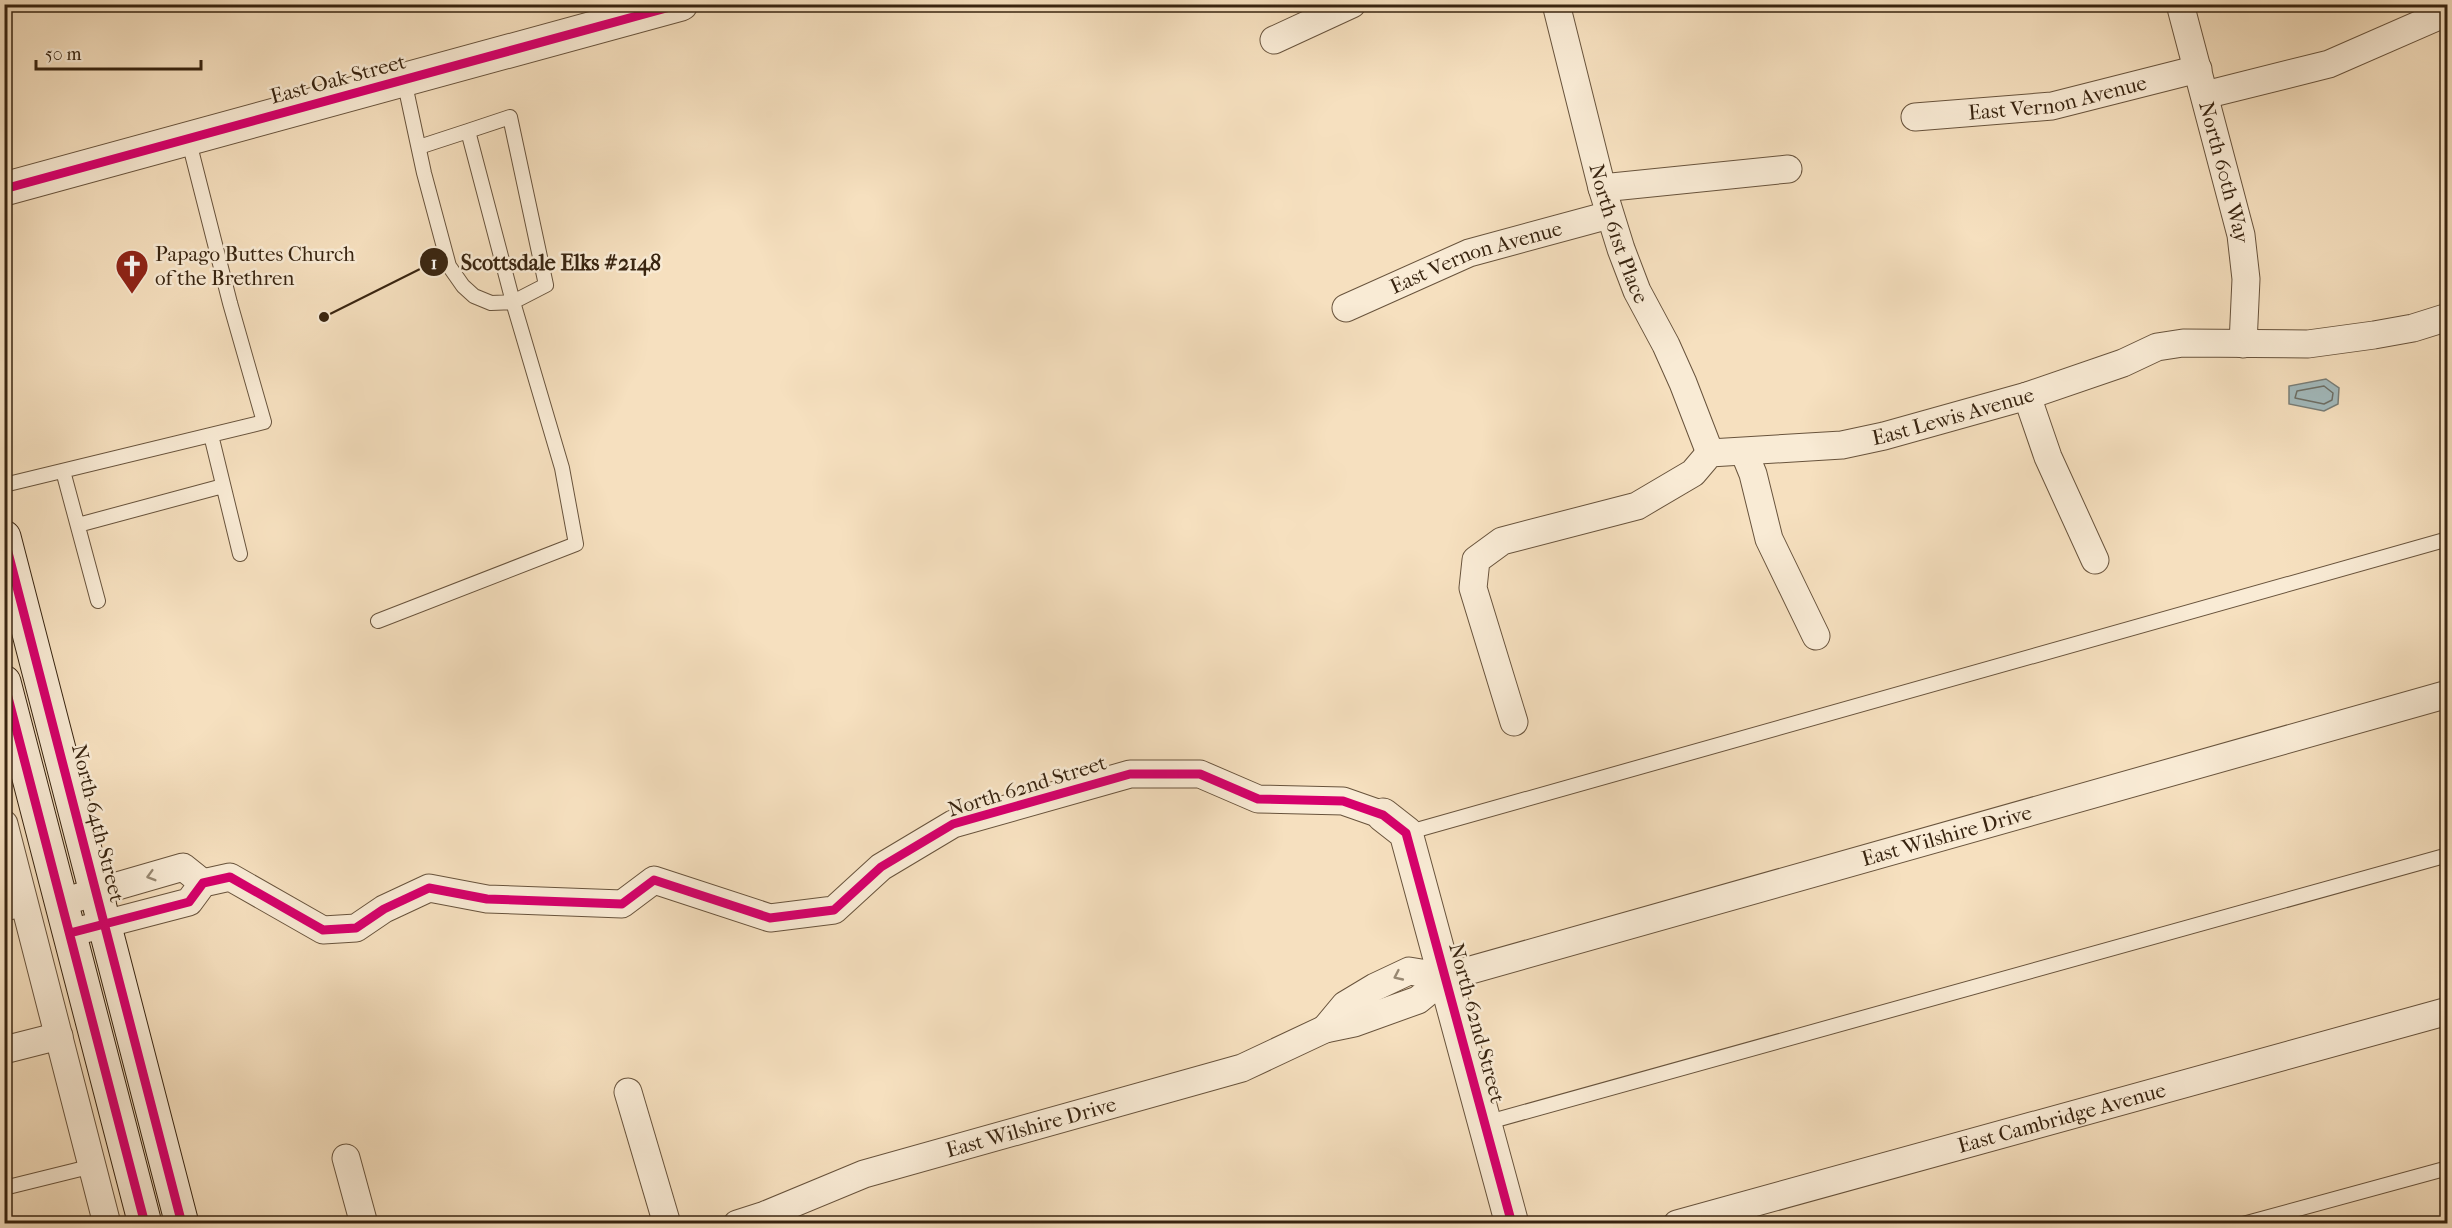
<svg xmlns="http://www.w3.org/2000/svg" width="2452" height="1228" font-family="'IM FELL French Canon',serif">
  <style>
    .water { fill: #a2babd; stroke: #787e78; stroke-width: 1.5 }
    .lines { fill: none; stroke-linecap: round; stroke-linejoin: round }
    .shore { stroke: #6d6f66; stroke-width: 1.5 }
    .service-casing { stroke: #68533c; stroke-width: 16 }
    .minor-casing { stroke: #68533c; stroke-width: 29 }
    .tertiary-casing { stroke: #68533c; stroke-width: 35 }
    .secondary-casing { stroke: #382410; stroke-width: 35 }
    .service { stroke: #f9ebd5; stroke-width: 14 }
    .minor { stroke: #f9ebd5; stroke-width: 27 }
    .tertiary { stroke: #f9ebd5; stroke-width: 33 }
    .secondary { stroke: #f9ebd5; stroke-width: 33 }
    .cycleway-casing { stroke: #f9ebd5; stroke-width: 13 }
    .cycleway { stroke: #d6006c; stroke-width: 9 }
    .oneway { stroke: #988872 }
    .labels { text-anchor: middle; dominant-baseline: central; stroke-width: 5; stroke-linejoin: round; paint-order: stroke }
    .street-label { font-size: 21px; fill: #382410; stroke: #f9ebd5 }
    .poi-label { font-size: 21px; fill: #382410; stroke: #f9ebd5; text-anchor: start }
    .leader { fill: none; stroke: #382410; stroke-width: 2 }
    .callout-dot { fill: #382410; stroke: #f9ebd5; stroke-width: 2 }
    .mark-label { font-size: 18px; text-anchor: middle; font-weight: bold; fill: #fff }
    .callout-label { font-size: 22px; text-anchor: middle; font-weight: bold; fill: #382410; stroke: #f9ebd5; stroke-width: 5; stroke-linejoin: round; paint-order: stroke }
  </style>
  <rect width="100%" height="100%" fill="#f6e0bf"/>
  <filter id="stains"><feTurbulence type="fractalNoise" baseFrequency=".00333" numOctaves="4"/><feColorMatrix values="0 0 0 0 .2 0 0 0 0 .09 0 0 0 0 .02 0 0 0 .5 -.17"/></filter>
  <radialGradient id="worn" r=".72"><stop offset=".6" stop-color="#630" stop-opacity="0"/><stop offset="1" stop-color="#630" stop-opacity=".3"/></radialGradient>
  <!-- water -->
  <path class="water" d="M2326 379 2339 388 2338 404 2324 411 2289 404V386Z"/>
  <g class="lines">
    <!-- shore -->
    <path class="shore" d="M2324 386 2333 393 2332 400 2324 404 2295 398 2297 391Z"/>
    <!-- service casing -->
    <g class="service-casing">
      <path id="service" d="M510 117 546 285 513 302 468 131Z
        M419 147 468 131
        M211 435 240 554
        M63 471 98 601
        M4 485 264 422 230 303 188 138
        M78 525 223 486
        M378 621 576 544 562 468 513 302 491 303 474 296 463 286 449 266 424 173 404 80
        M1406 833 2448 539
        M4 914 27 908
        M1485 1123 2448 855
        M4 1188 93 1166
        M2243 1224 2448 1168"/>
    </g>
    <!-- minor casing -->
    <g class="minor-casing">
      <g id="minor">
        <path id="s1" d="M1556 4 1602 188 1621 249 1637 291 1666 345 1683 383 1710 453"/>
        <path id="s2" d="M2180 4 2241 235 2246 279 2243 344"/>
        <path d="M1274 40 1352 4"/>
        <path d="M2205 95 2329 64 2448 12"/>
        <path id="s3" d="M1915 117 2052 106 2198 69"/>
        <path d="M1602 188 1788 169"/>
        <path id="s4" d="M1346 308 1469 253 1609 215"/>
        <path d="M2027 396 2048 457 2095 560"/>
        <path d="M1744 452 1753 474 1769 539 1816 636"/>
        <path id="s5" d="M1514 722 1473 588 1476 560 1502 541 1637 506 1693 473 1710 453 1842 445 1884 436 2027 396 2123 363 2157 347 2183 343 2308 344 2374 335 2413 328 2448 317"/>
        <path d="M4 824 107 1224"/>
        <path d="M62 902 183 867 203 883"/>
        <path d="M70 933 189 902 203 883 230 877 323 930 356 928 384 909 429 888 487 899 622 904 654 880 770 918 834 910 881 867 953 824 1130 774H1200L1258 799 1343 801 1383 815"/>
        <path d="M1325 1029 1345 1005 1375 987 1409 971 1446 977"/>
        <path d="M4 1050 59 1036"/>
        <path d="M628 1092 667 1224"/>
        <path d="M346 1158 364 1224"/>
        <path id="s6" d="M737 1224 765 1215 864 1174 1242 1068 1325 1029 1354 1023 1418 1000 1446 977 2448 694"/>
        <path id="s7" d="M1677 1224 2448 1011"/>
      </g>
    </g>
    <!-- tertiary casing -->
    <g class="tertiary-casing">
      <path id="tertiary" d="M4 189 681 4
        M1383 815 1406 833 1512 1224"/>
    </g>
    <!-- secondary casing -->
    <g class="secondary-casing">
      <path id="secondary" d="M4 537 182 1224
        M4 682 145 1224"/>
    </g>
    <!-- service -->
    <use href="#service" class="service"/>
    <!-- minor -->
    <use href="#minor" class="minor"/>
    <!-- tertiary -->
    <use href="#tertiary" class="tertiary"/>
    <!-- secondary -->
    <use href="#secondary" class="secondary"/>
    <!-- cycleway casing -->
    <g class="cycleway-casing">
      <path id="cycleway" d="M4 189 681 4
        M4 537 182 1224
        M4 682 145 1224
        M70 933 189 902 203 883 230 877 323 930 356 928 384 909 429 888 487 899 622 904 654 880 770 918 834 910 881 867 953 824 1130 774H1200L1258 799 1343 801 1383 815 1406 833 1512 1224"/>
    </g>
    <!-- cycleway -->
    <use href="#cycleway" class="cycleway"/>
  </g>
  <!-- one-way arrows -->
  <defs><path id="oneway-chevron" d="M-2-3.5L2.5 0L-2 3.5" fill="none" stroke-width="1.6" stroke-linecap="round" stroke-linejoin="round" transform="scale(1.5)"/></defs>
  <g class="oneway">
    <use href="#oneway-chevron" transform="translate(151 876) rotate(164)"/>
    <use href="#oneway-chevron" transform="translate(1398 976) rotate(155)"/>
  </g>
  <!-- icons -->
  <defs>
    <g id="church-pin" transform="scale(1.725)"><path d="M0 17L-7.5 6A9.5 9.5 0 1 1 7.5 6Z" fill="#8f2418" stroke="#f9ebd5"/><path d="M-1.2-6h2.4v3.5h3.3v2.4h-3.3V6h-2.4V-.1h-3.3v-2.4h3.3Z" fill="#fff"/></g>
  </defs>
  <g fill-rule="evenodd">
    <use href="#church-pin" x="132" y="266"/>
  </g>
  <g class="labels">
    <!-- street labels -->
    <g class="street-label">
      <text transform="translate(338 79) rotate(-15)">East Oak Street</text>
      <text stroke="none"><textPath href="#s3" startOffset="144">East Vernon Avenue</textPath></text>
      <text stroke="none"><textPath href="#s2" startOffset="174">North 60th Way</textPath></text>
      <text stroke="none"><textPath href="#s1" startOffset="238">North 61st Place</textPath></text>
      <text stroke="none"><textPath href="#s4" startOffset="140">East Vernon Avenue</textPath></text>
      <text stroke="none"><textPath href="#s5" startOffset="678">East Lewis Avenue</textPath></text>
      <text transform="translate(1027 786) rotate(-17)">North 62nd Street</text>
      <text transform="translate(98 823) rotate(76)">North 64th Street</text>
      <text stroke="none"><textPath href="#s6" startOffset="1275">East Wilshire Drive</textPath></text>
      <text transform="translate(1477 1023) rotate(75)">North 62nd Street</text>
      <text stroke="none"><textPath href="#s7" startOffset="399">East Cambridge Avenue</textPath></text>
      <text stroke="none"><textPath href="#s6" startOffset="310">East Wilshire Drive</textPath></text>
    </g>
    <!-- poi labels -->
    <g class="poi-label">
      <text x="155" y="254">Papago Buttes Church<tspan x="155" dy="24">of the Brethren</tspan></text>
    </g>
  </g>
  <!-- callouts -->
  <path class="leader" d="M324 317L434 262"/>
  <g class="callout-dot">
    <circle cx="324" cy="317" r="6"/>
    <circle cx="434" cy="262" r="15"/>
  </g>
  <g class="mark-label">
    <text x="434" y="269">1</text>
  </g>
  <g class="callout-label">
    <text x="561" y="270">Scottsdale Elks #2148</text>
  </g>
  <!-- margin -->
  <rect width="2452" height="1228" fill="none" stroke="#f6e0bf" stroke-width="24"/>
  <rect x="6" y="6" width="2440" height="1216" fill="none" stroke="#382410" stroke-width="3"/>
  <rect x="12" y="12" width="2428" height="1204" fill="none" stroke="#382410" stroke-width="1.5"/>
  <!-- scale -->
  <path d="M36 60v9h165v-9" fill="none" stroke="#382410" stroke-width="3"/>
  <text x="45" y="60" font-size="18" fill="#382410" stroke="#f9ebd5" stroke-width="4.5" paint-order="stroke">50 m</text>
  <rect width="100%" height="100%" filter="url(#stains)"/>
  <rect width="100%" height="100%" fill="url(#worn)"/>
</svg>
